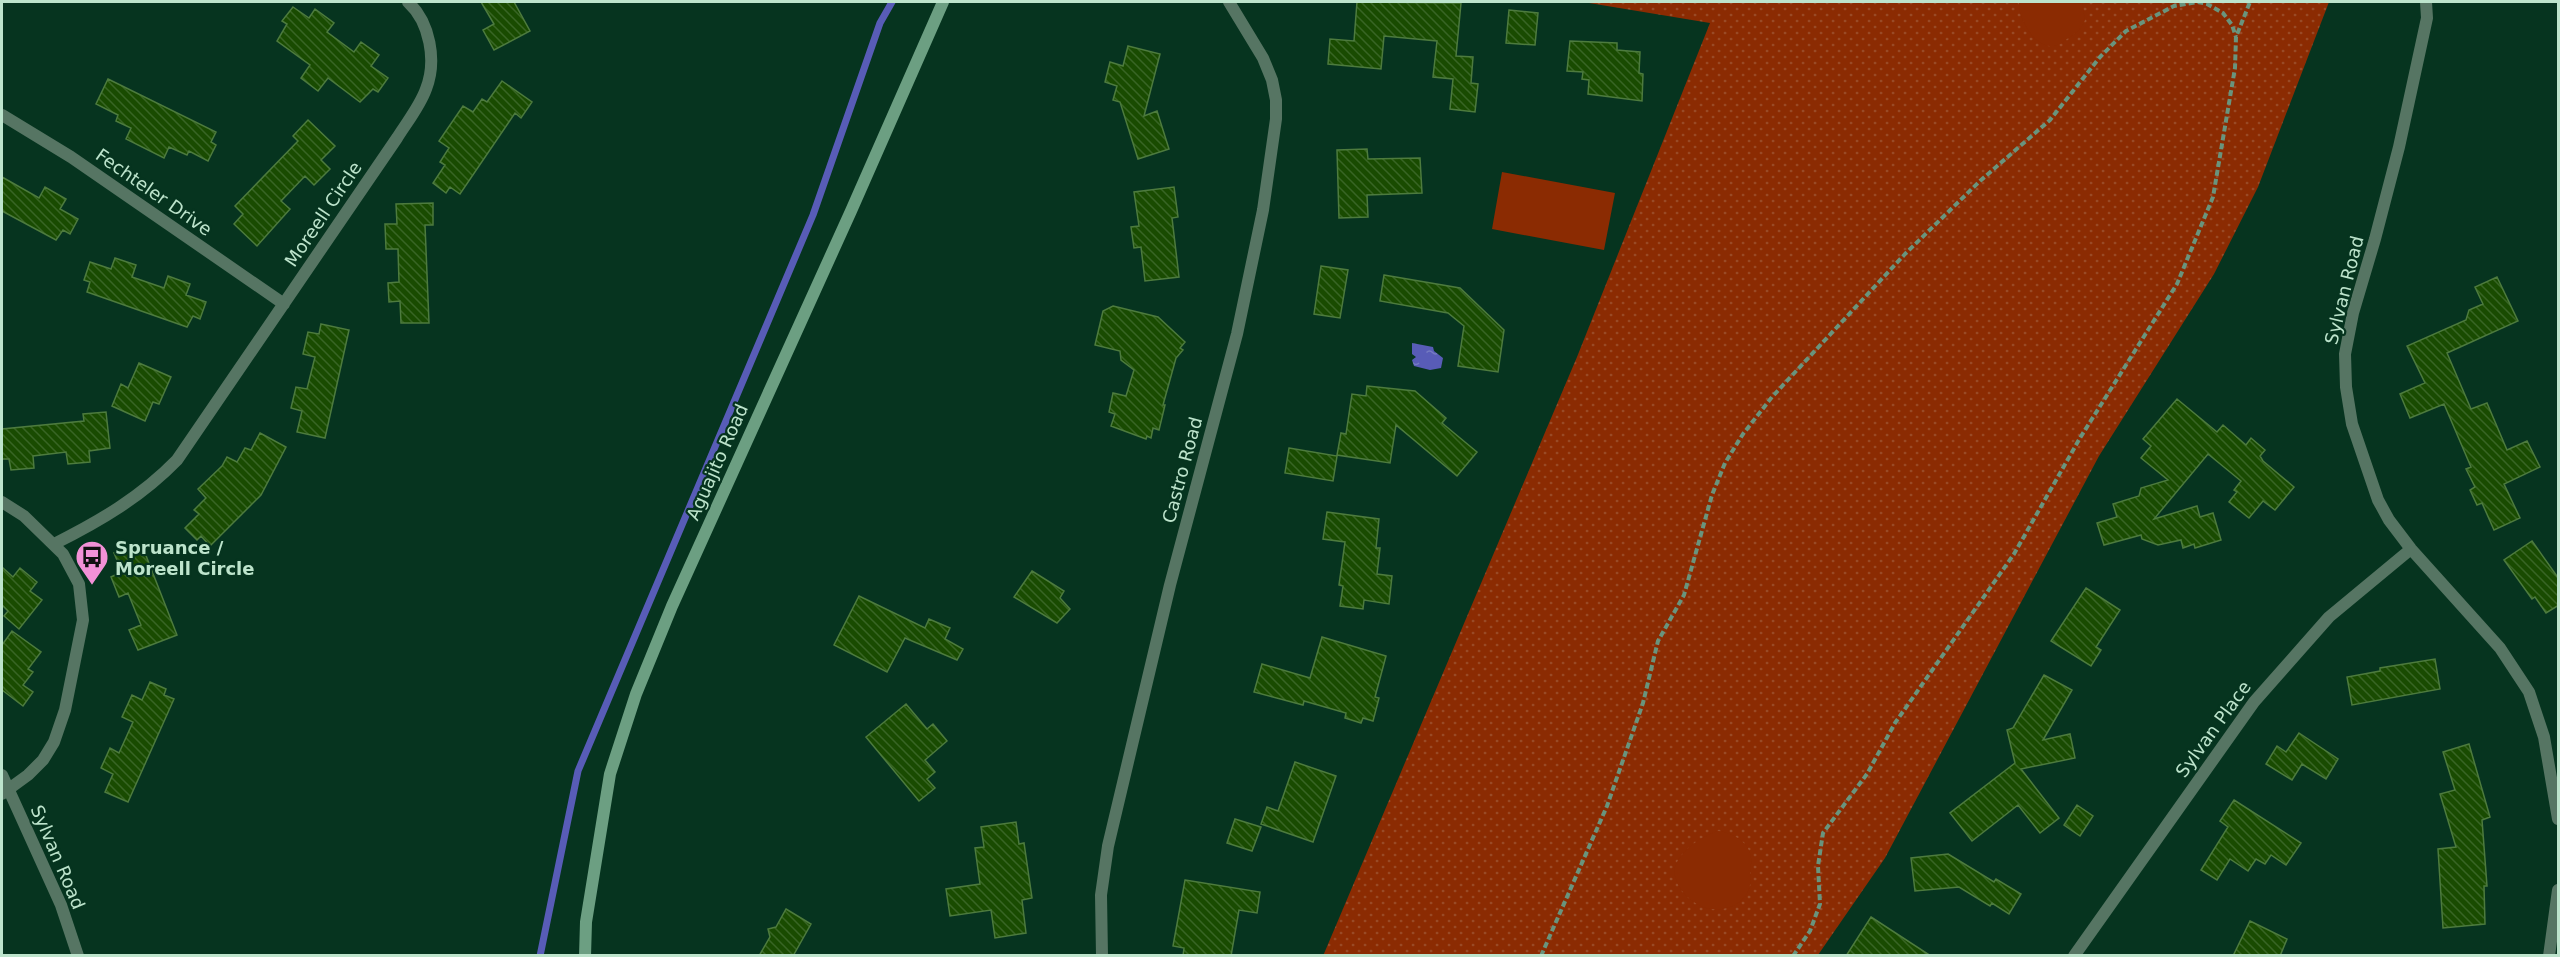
<svg xmlns="http://www.w3.org/2000/svg" width="2560" height="957" font-family="'DejaVu Sans',sans-serif">
  <style>
    .grass { fill: url(#grass-dots) }
    .pitch { fill: #8b2b02 }
    .water { fill: url(#water-ripples) }
    .lines { fill: none; stroke-linecap: round; stroke-linejoin: round }
    .stream { stroke: #585cb7; stroke-width: 7 }
    .building { fill: url(#building-back-hatch); stroke: #4d7b3e; stroke-width: 1.5 }
    .path { stroke: #69947d; stroke-width: 4; stroke-dasharray: 6 3; stroke-linecap: butt }
    .street { stroke: #567563; stroke-width: 12 }
    .secondary { stroke: #6c9f82; stroke-width: 12 }
    .labels { text-anchor: middle; dominant-baseline: central; stroke-width: 4.5; stroke-linejoin: round; paint-order: stroke }
    .street-label { font-size: 18px; fill: #bde4cc; stroke: #06341f }
    .poi-label { font-size: 18px; font-weight: bold; fill: #bde4cc; stroke: #06341f; text-anchor: start }
  </style>
  <defs>
    <pattern id="grass-dots" width="8" height="8" patternUnits="userSpaceOnUse" patternTransform="scale(1.5)"><rect width="8" height="8" fill="#8b2b02"/><path d="M2 2h.1M6 6h.1" fill="none" stroke="#994a26" stroke-width="1.8" stroke-linecap="round"/></pattern>
    <pattern id="water-ripples" width="26" height="14" patternUnits="userSpaceOnUse" patternTransform="scale(1.5)"><rect width="26" height="14" fill="#585cb7"/><path d="M2 4q2-2 4 0t4 0M15 11q2-2 4 0t4 0" fill="none" stroke="#757bc2"/></pattern>
    <pattern id="building-back-hatch" width="6" height="6" patternUnits="userSpaceOnUse" patternTransform="scale(1.5)"><rect width="6" height="6" fill="#194b01"/><path d="M-1 5l2 2M0 0l6 6M5-1l2 2" fill="none" stroke="#386525"/></pattern>
  </defs>
  <rect width="100%" height="100%" fill="#06341f"/>
  <!-- grass -->
  <path class="grass" d="M1583 2H2329L2258 187 2214 274 2099 456 1885 858 1818 955 1323 956 1577 357 1710 23Z"/>
  <!-- pitch -->
  <path class="pitch" d="M2019 2H2082L2085 20C2082 28 2078 32 2070 37 2065 40 2060 45 2054 46 2034 48 2018 18 2019 2Z
    M1502 172 1615 193 1604 250 1492 229Z
    M1718 831C1731 832 1750 842 1751 858 1752 862 1750 867 1750 872 1750 876 1751 881 1750 885 1745 909 1714 915 1697 904 1684 896 1676 886 1674 870 1679 851 1700 837 1718 831Z"/>
  <!-- water -->
  <path class="water" d="M1412 343 1433 347 1434 351 1443 358 1441 368 1430 370 1414 366 1412 360 1416 357 1412 354Z"/>
  <g class="lines">
    <!-- stream -->
    <path class="stream" d="M540 956 578 771 813 215 880 23 892 2"/>
  </g>
  <!-- building -->
  <path class="building" d="M481 2H514L530 31 494 50 483 30 494 24Z
    M1357 2 1461 3 1456 56 1473 57 1471 83 1478 84 1475 112 1450 109 1453 79 1433 77 1437 41 1384 36 1381 69 1328 64 1330 39 1354 41Z
    M293 7 309 18 315 9 334 23 327 32 354 52 361 42 379 55 371 66 388 78 378 92 373 89 360 102 328 78 318 91 301 78 310 65 277 41 287 24 282 21Z
    M1509 10 1538 13 1535 45 1506 43Z
    M1570 41 1617 43V50L1640 52 1639 73 1643 74 1642 101 1588 94 1589 80 1582 79 1583 72 1567 71Z
    M1128 46 1160 54 1144 116 1157 111 1169 149 1138 159 1120 102 1113 100 1117 86 1105 82 1110 62 1123 66Z
    M108 79 216 132 211 142 216 145 208 161 189 151 187 155 169 147 164 158 126 139 131 128 116 121 118 115 96 104Z
    M502 81 532 102 521 118 515 113 460 194 450 187 446 193 433 183 445 165 440 162 449 148 439 141 463 106 473 112 482 99 487 102Z
    M308 120 335 146 321 160 330 169 314 185 305 176 281 201 290 209 257 246 234 224 243 214 235 206 298 141 293 136Z
    M1367 149 1368 159 1420 158 1422 193 1367 195 1368 217 1339 218 1337 150Z
    M2 177 39 198 45 187 66 199 60 209 78 219 70 234 63 230 56 240 2 211Z
    M1174 187 1178 217 1172 218 1179 277 1145 281 1141 247 1134 248 1131 227 1139 226 1134 192Z
    M433 203V225H425L429 323H401L400 301 389 302 388 283 399 282 398 249H386L385 224H397L396 204Z
    M115 258 136 265 132 277 164 288 168 276 190 284 186 295 206 302 200 319 193 316 187 327 87 292 90 282 84 280 90 262 111 269Z
    M1321 266 1348 270 1340 318 1314 314Z
    M1384 275 1460 288 1504 330 1498 372 1458 366 1464 326 1448 313 1380 301Z
    M2497 277 2518 321 2447 353 2471 409 2487 403 2507 450 2527 441 2540 467 2504 484 2520 518 2494 530 2482 503 2477 505 2470 490 2475 487 2466 469 2471 467 2444 404 2410 418 2400 394 2425 383 2407 346 2466 320 2469 310 2483 304 2475 287Z
    M1113 306 1158 317 1185 342 1180 348 1183 350 1176 358 1163 405H1165L1159 430 1153 428 1151 438 1147 436 1146 439 1111 426 1115 414 1109 412 1113 393 1126 396 1134 370 1121 360 1120 351 1095 345 1103 311Z
    M321 324 349 330 325 438 297 432 302 411 291 408 296 387 307 389 315 357 303 354 308 332 319 334Z
    M139 363 171 377 159 404 153 402 145 421 112 406 121 384 128 388Z
    M1367 386 1415 391 1446 418 1442 423 1477 452 1457 476 1396 425 1390 463 1337 455 1341 433 1346 434 1352 394 1366 396Z
    M2177 399 2217 432 2223 425 2246 445 2251 438 2265 450 2260 456 2263 461 2294 487 2275 510 2263 501 2249 518 2229 502 2237 492 2234 490 2241 481 2208 454 2154 519 2197 506 2200 517 2213 513 2221 540 2195 548 2194 544 2183 548 2181 540 2158 545 2142 539 2141 535 2104 545 2097 523 2117 517 2113 504 2139 496 2141 488 2168 480 2141 458 2151 446 2143 439Z
    M106 412 110 448 89 451 90 462 68 464 66 452 33 456 34 468 11 470 9 459H2V429L84 421 83 414Z
    M260 433 286 447 261 495 210 546 201 536 197 540 185 528 199 514 194 510 206 498 198 489 222 466 227 457 237 462 245 448 251 450Z
    M1289 448 1337 456 1333 481 1285 473Z
    M1327 512 1379 519 1376 548H1380L1377 574 1392 576 1389 604 1364 600 1363 609 1340 606 1343 586 1339 585 1345 542 1323 539Z
    M2532 541 2559 579V605L2546 613 2535 597 2532 599 2504 560Z
    M130 547 132 551 143 548 177 635 138 650 129 630 141 625 128 593 119 597 111 577 122 572 114 553Z
    M2 567 13 577 20 568 37 582 30 591 42 600 19 629 4 616 8 611 2 605Z
    M1032 571 1064 591 1060 598 1070 609 1057 623 1014 597Z
    M2086 588 2120 610 2096 647 2101 650 2091 666 2051 641Z
    M859 596 925 628 929 619 950 628 945 639 963 649 957 660 905 638 887 672 834 645Z
    M12 631 41 652 28 669 33 672 23 685 33 692 23 706 2 690V645Z
    M1322 637 1386 656 1375 697 1379 698 1373 721 1363 718 1361 723 1345 718 1346 713 1304 701 1303 705 1254 692 1262 664 1310 678Z
    M2435 659 2440 689 2352 705 2347 677 2380 671V668Z
    M2044 675 2072 690 2043 740 2070 734 2075 758 2021 769 2059 818 2040 833 2018 805 1972 841 1950 813 2015 763 2007 730 2013 728Z
    M150 682 166 689 164 695 174 699 128 802 105 792 113 774 101 768 110 748 119 753 133 722 122 717 132 695 142 700Z
    M906 704 927 729 933 724 947 741 925 760 935 772 927 779 935 788 919 801 866 737Z
    M2299 733 2338 759 2326 779 2302 764 2292 780 2266 764 2277 746 2286 752Z
    M2469 744 2490 817 2482 820 2487 886H2484L2485 924 2443 928 2438 849 2456 847 2440 794 2455 790 2443 752Z
    M1295 762 1336 776 1313 842 1261 824 1267 807 1278 811Z
    M2234 800 2301 843 2286 865 2271 855 2265 864 2256 859 2248 871 2230 859 2217 880 2201 870 2228 827 2220 821Z
    M2077 805 2093 816 2080 836 2064 825Z
    M1235 819 1261 827 1252 851 1227 843Z
    M1016 822 1019 844 1024 843 1032 898 1022 900 1026 933 995 938 991 910 950 916 946 889 980 884 975 848 984 847 981 827Z
    M1948 854 1994 882 1996 879 2021 894 2009 914 1992 903 1990 906 1959 887 1915 891 1911 858Z
    M1185 880 1260 892 1257 913 1239 910 1231 956H1183L1184 948 1173 946Z
    M786 909 811 924 793 956H759L770 937 768 929 776 927Z
    M1871 917 1931 956H1846Z
    M2250 921 2287 939 2280 956H2233Z"/>
  <g class="lines">
    <!-- path -->
    <path class="path" d="M1541 956 1607 806 1643 703 1658 641 1684 595 1712 495 1725 463 1743 434 1772 397 1905 254 1980 181 2050 120 2100 57 2126 31 2174 6 2198 2 2207 4 2223 13 2232 25 2236 37
      M1793 956 1810 931 1820 904 1818 866 1823 833 1867 774 1895 723 2014 554 2080 438 2177 284 2213 197 2235 68 2236 37 2250 2"/>
    <!-- street -->
    <path class="street" d="M2426 2 2427 18 2399 147 2375 239 2353 313 2345 354 2346 387 2352 424 2378 500 2389 520 2411 549 2500 648 2529 692 2544 737 2558 819
      M2 115 71 157 284 304
      M2 502 24 516 63 554 79 584 83 620 65 710 54 742 43 760 28 775 2 794
      M54 544C100 521 141 497 177 460L397 138C407 122 420 106 426 89 437 61 430 22 408 2
      M2 775 61 905 78 956
      M1102 956 1101 895 1108 846 1170 585 1237 334 1263 210 1276 119V100L1272 80 1263 58 1229 2
      M2074 956 2254 702 2329 617 2411 549
      M2549 956 2558 890"/>
    <!-- secondary -->
    <path class="secondary" d="M585 956 586 922 610 774 636 694 672 606 851 211 943 2"/>
  </g>
  <!-- icons -->
  <defs>
    <g id="bus-pin" transform="scale(1.725)"><path d="M0 17L-7.5 6A9.5 9.5 0 1 1 7.5 6Z" fill="#f291d7" stroke="#06341f"/><path d="M-5-6H5V4H4V6H2V4H-2V6H-4V4H-5ZM-3.5-4V0h7V-4ZM-3.5 1.2v1.5H-2V1.2ZM2 1.2v1.5H3.5V1.2Z" fill="#111"/></g>
  </defs>
  <g fill-rule="evenodd">
    <use href="#bus-pin" x="92" y="557"/>
  </g>
  <g class="labels">
    <!-- street labels -->
    <g class="street-label">
      <text transform="translate(154 192) rotate(35)">Fechteler Drive</text>
      <text transform="translate(323 214) rotate(-56)">Moreell Circle</text>
      <text transform="translate(2344 290) rotate(-76)">Sylvan Road</text>
      <text transform="translate(717 462) rotate(-66)">Aguajito Road</text>
      <text transform="translate(1182 470) rotate(-75)">Castro Road</text>
      <text transform="translate(2213 729) rotate(-54)">Sylvan Place</text>
      <text transform="translate(58 857) rotate(67)">Sylvan Road</text>
    </g>
    <!-- poi labels -->
    <g class="poi-label">
      <text x="115" y="547">Spruance /<tspan x="115" dy="21">Moreell Circle</tspan></text>
    </g>
  </g>
  <!-- border -->
  <rect width="2560" height="957" fill="none" stroke="#bde4cc" stroke-width="6"/>
</svg>
